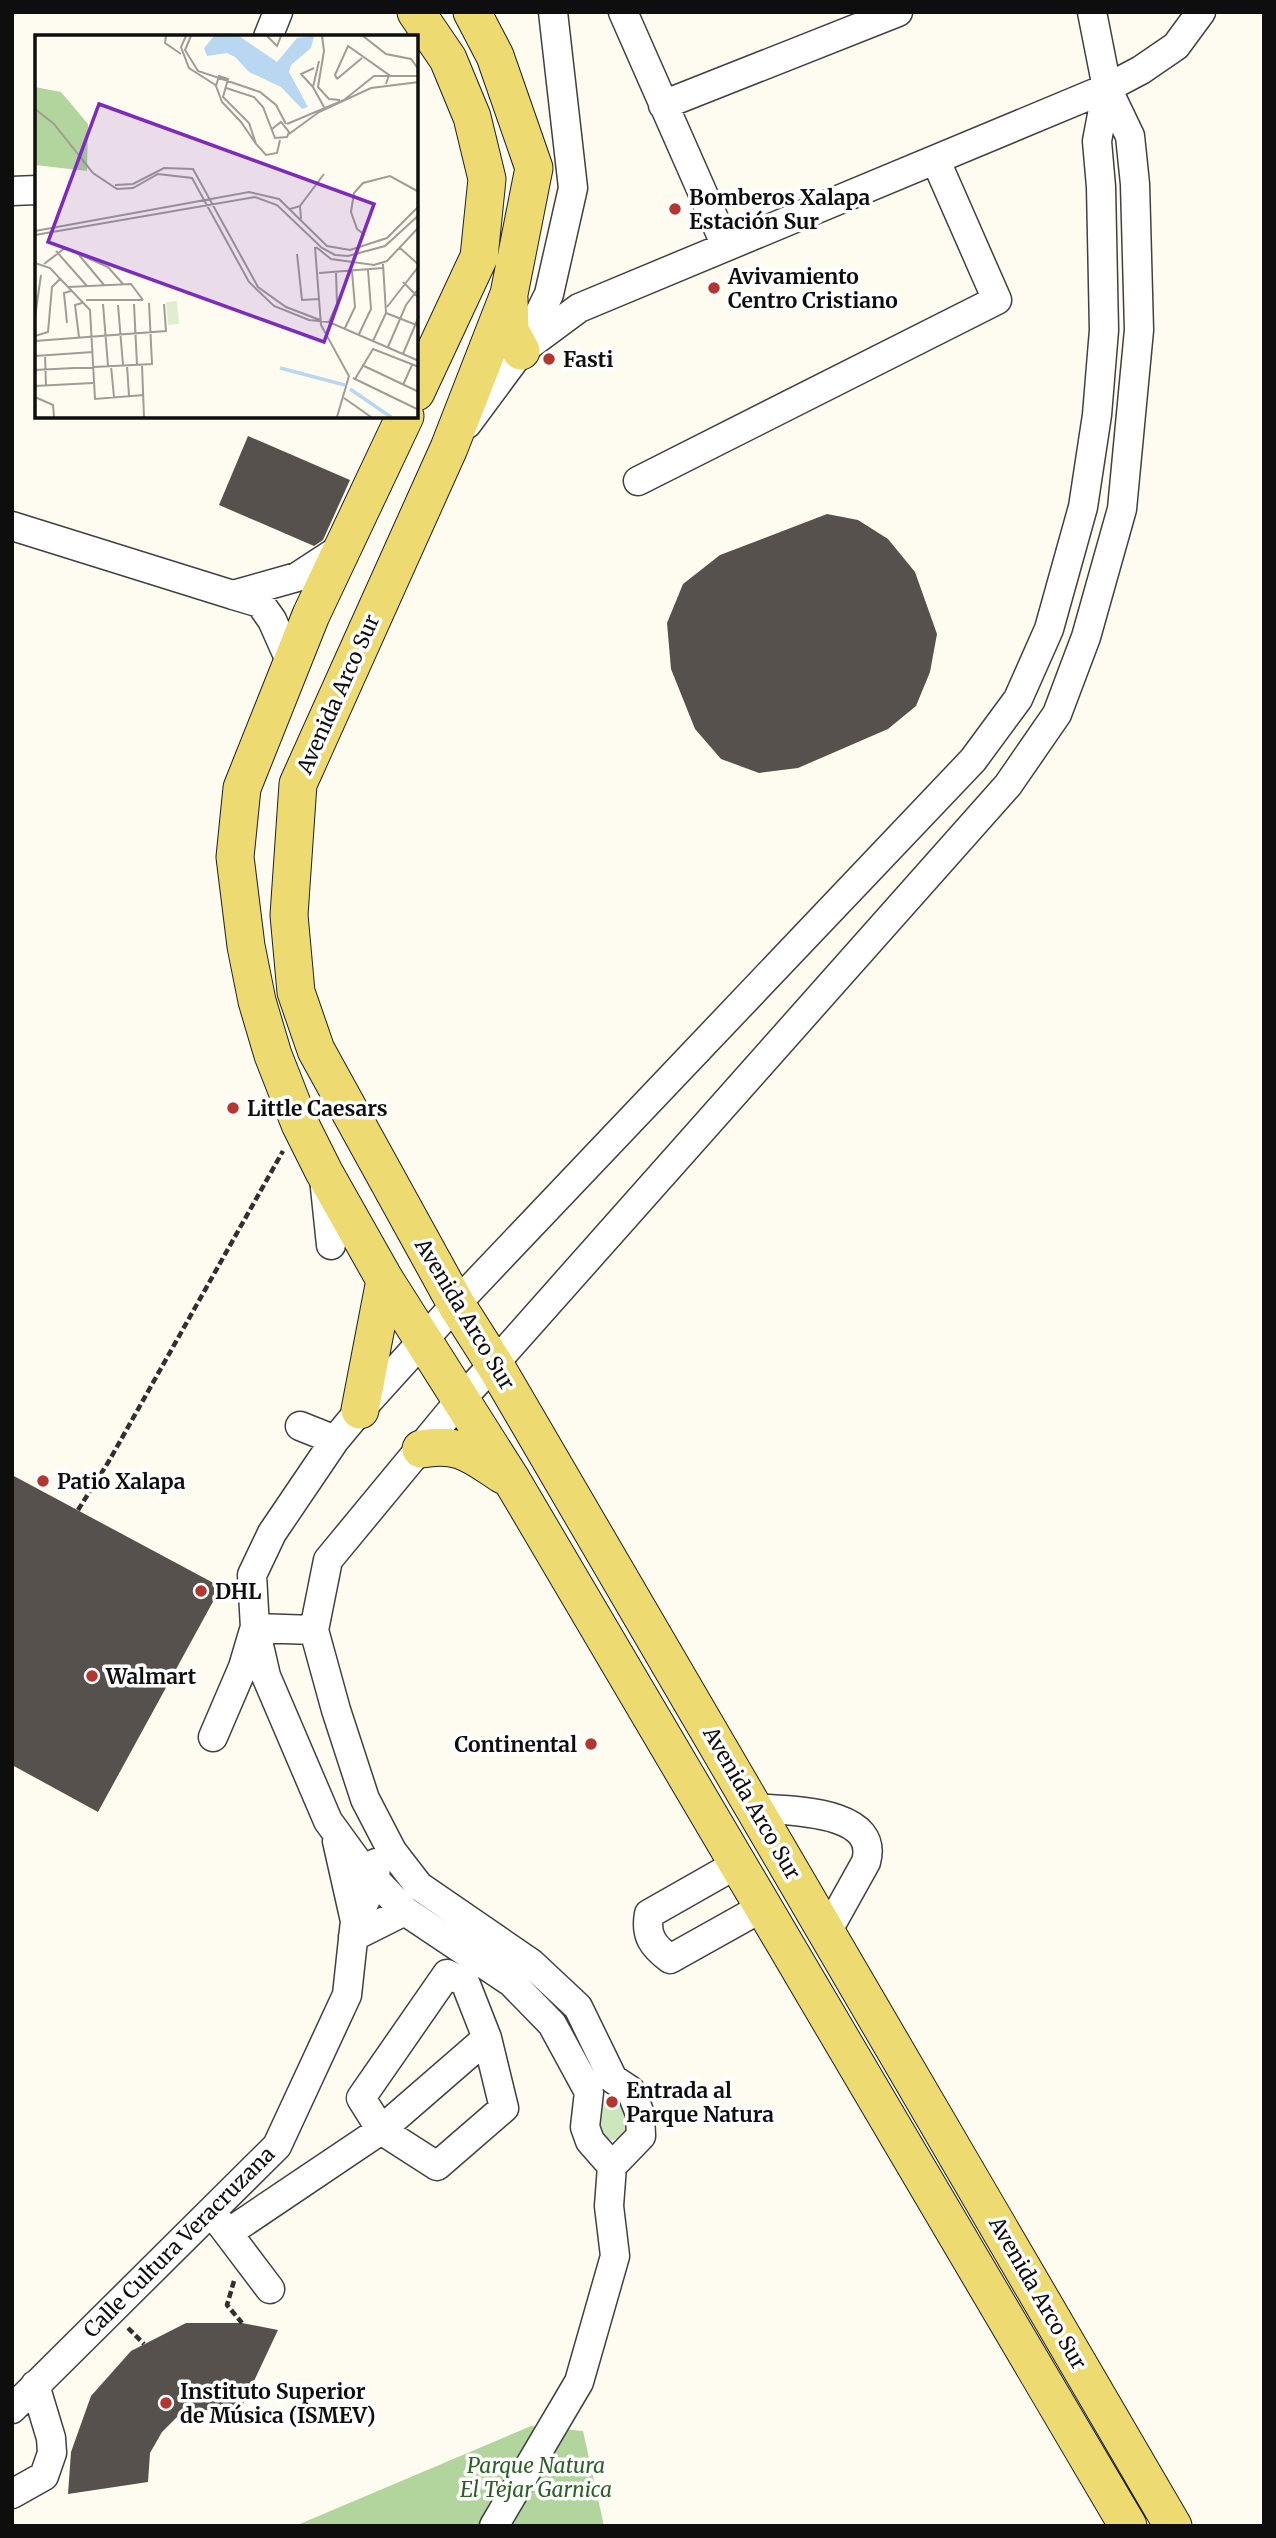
<svg xmlns="http://www.w3.org/2000/svg" width="1276" height="2538" font-family="Merriweather,serif">
  <style>
    .green { fill: #cee6bd }
    .forest { fill: #b1d59d }
    .building { fill: #56514c }
    .lines { fill: none; stroke-linecap: round; stroke-linejoin: round }
    .minor-casing { stroke: #414141; stroke-width: 31 }
    .major-casing { stroke: #1f1f1f; stroke-width: 39 }
    .path { stroke: #303030; stroke-width: 4.5; stroke-dasharray: 7 3.5; stroke-linecap: butt }
    .minor { stroke: #fff; stroke-width: 28 }
    .major { stroke: #edda71; stroke-width: 37 }
    .poi-dot { fill: #b33731; stroke: #fff; stroke-width: 2.5 }
    .labels { text-anchor: middle; dominant-baseline: central; stroke-width: 7; stroke-linejoin: round; paint-order: stroke }
    .poi-label { font-size: 21px; font-weight: bold; fill: #0e0e0e; stroke: #fff; text-anchor: start }
    .street-label { font-size: 21px; fill: #0e0e0e; stroke: #fff }
    .park-label { font-size: 21px; font-style: italic; fill: #2b6124; stroke: #fff }
    .inset-river { fill: none; stroke: #b9d7f1; stroke-width: 3.5 }
    .inset-road { fill: none; stroke: #9e9d96; stroke-width: 2 }
    .view { fill: #7b2cbf; fill-opacity: 0.15; stroke: #7b2cbf; stroke-width: 3.5 }
    .inset-edge { fill: none; stroke: #0e0e0e; stroke-width: 3.5 }
  </style>
  <rect width="100%" height="100%" fill="#fefcf1"/>
  <!-- green -->
  <path class="green" d="M612 2097 619 2099 633 2121 622 2138 609 2141 602 2139 590 2114 598 2102Z"/>
  <!-- forest -->
  <path class="forest" d="M531 2426 583 2431 604 2526H295Z"/>
  <!-- building -->
  <path class="building" d="M248 436 350 480 323 540 314 546 219 505Z
    M827 514 858 520 888 539 915 572 937 634 930 672 916 706 888 729 798 768 759 773 721 759 695 729 671 669 667 623 683 584 720 555Z
    M12 1475 221 1587 98 1812 12 1765Z
    M186 2323H242L278 2330 238 2415 206 2410 177 2417 162 2432 150 2453 148 2482 68 2494 71 2452 91 2396 131 2351Z"/>
  <g class="lines">
    <!-- minor casing -->
    <g class="minor-casing">
      <path id="minor" d="M623 12 726 246
        M268 37 278 12
        M663 105 898 12
        M12 191 37 190
        M521 351 579 308 1107 88 1141 70 1176 46 1201 12
        M467 424 521 351 549 294 573 188 553 12
        M638 481 997 300 936 161
        M12 526 233 595
        M292 665 272 620 260 603 233 595 297 577 346 545
        M324 1178 331 1245
        M300 1426 335 1440
        M255 1628 314 1630
        M213 1737 243 1667 254 1630
        M754 1808C786 1811 881 1809 866 1862L827 1932
        M337 1841 355 1921
        M737 1864 649 1914C645 1936 653 1946 670 1959L763 1907
        M353 1937 405 1911
        M612 2166 641 2136 640 2114 631 2091 613 2079 578 2007 531 1963 419 1886 392 1851 365 1799 336 1710 314 1630 328 1560 461 1399 494 1364 1008 785 1057 714 1086 637 1122 509 1139 330 1135 184 1130 136 1107 88 1092 12
        M612 2166 590 2141 585 2127 589 2092 552 2024 511 1982 405 1911 357 1861 328 1821 266 1676 255 1628 252 1575 272 1533 335 1440 360 1410 456 1304 973 760 1018 699 1049 629 1083 507 1097 415 1104 330 1101 187 1097 141 1107 88
        M217 2219 270 2289
        M228 2233 381 2130 361 2098 447 1974 465 1982 487 2038 504 2108 437 2166 381 2130 487 2038
        M12 2409 277 2146 347 1995 355 1921 375 1881 376 1863
        M12 2494 44 2476 52 2453 51 2438 35 2385
        M494 2526 579 2382 615 2256 609 2206 612 2166"/>
    </g>
    <!-- major casing -->
    <g class="major-casing">
      <path id="major" d="M416 12 448 59 472 117 487 179 479 257 416 392
        M472 12 495 56 534 168 509 294 449 448 298 784 289 915 296 992 316 1050 456 1304 498 1370 1173 2526
        M509 298 510 331 521 351
        M405 416 311 615 242 788 235 857 246 946 257 1001 273 1055 300 1124 324 1172 385 1280 511 1479 1128 2526
        M360 1410 385 1280
        M421 1449C460 1442 472 1455 503 1475"/>
    </g>
    <!-- path -->
    <path class="path" d="M78 1510 109 1461 283 1151
      M234 2281 227 2305 242 2323
      M128 2328 144 2344"/>
    <!-- minor -->
    <use href="#minor" class="minor"/>
    <!-- major -->
    <use href="#major" class="major"/>
  </g>
  <!-- markers -->
  <g class="poi-dot">
    <circle cx="675" cy="209" r="7"/>
    <circle cx="714" cy="288" r="7"/>
    <circle cx="549" cy="359" r="7"/>
    <circle cx="233" cy="1108" r="7"/>
    <circle cx="43" cy="1481" r="7"/>
    <circle cx="201" cy="1591" r="7"/>
    <circle cx="92" cy="1676" r="7"/>
    <circle cx="591" cy="1744" r="7"/>
    <circle cx="612" cy="2102" r="7"/>
    <circle cx="166" cy="2403" r="7"/>
  </g>
  <g class="labels">
    <!-- poi labels -->
    <g class="poi-label">
      <text x="689" y="197">Bomberos Xalapa<tspan x="689" dy="24">Estación Sur</tspan></text>
      <text x="728" y="276">Avivamiento<tspan x="728" dy="24">Centro Cristiano</tspan></text>
      <text x="563" y="359">Fasti</text>
      <text x="247" y="1108">Little Caesars</text>
      <text x="57" y="1481">Patio Xalapa</text>
      <text x="215" y="1591">DHL</text>
      <text x="106" y="1676">Walmart</text>
      <text x="577" y="1744" text-anchor="end">Continental</text>
      <text x="626" y="2090">Entrada al<tspan x="626" dy="24">Parque Natura</tspan></text>
      <text x="180" y="2391">Instituto Superior<tspan x="180" dy="24">de Música (ISMEV)</tspan></text>
    </g>
    <!-- street labels -->
    <g class="street-label">
      <text transform="translate(338 694) rotate(-66)">Avenida Arco Sur</text>
      <text transform="translate(465 1314) rotate(59)">Avenida Arco Sur</text>
      <text transform="translate(752 1803) rotate(60)">Avenida Arco Sur</text>
      <text transform="translate(179 2242) rotate(-45)">Calle Cultura Veracruzana</text>
      <text transform="translate(1038 2293) rotate(60)">Avenida Arco Sur</text>
    </g>
    <!-- park labels -->
    <g class="park-label">
      <text x="536" y="2465">Parque Natura<tspan x="536" dy="24">El Tejar Garnica</tspan></text>
    </g>
  </g>
  <!-- overview -->
  <g transform="translate(35 35)">
    <rect width="383" height="383" fill="#fefcf1"/>
    <path d="M0 52 26 57 53 89 52 136 0 130Z" fill="#b1d59d"/>
    <path d="M142 266 144 289 133 290 131 267Z" fill="#e0eece"/>
    <path d="M179 1H204L242 27 262 3 279 1 276 13 256 30 254 37 273 72 267 74 246 52 214 37 200 22 192 18 172 21 169 13Z" fill="#b9d7f1"/>
    <path class="inset-river" d="M245 333 310 350M315 354 356 382"/>
    <path class="inset-road" d="M131 1 130 8 146 19M151 1 146 12 154 33 182 51M156 1 150 15 163 36 225 57 241 70 251 89M232 1 242 11 246 1M287 1 289 16 283 52 294 64 305 65M328 1 351 19 376 24 384 35M284 26 278 52 289 72M302 44 300 40 313 11 354 40 351 49M302 44 327 23M278 52 266 39 279 33M191 53 219 62 228 72 240 103 252 102 254 97 246 87 237 94M0 74 19 89 58 138 82 154 98 153 123 139 157 143 214 247 239 271 274 285 294 287 384 326M252 89 309 65 339 41H384M254 99 284 77 336 53 384 47M221 109 214 88 188 62 193 44 184 41 181 51 187 67 206 87 221 109 231 120 242 118 245 105M80 150 98 149 129 133 158 134 223 252 251 272 285 285M265 171 289 139M255 174 265 171 266 184M0 196 214 157 244 164 292 211 315 215 352 203 384 171M0 200 220 162 242 170 287 213 300 220 313 221 350 211 384 180M330 200 322 194 316 177 319 158 328 148 355 141 384 157M280 212 286 290 314 341 302 382M281 212 296 224 339 230 352 226 384 192M365 213 384 230M21 216 52 251M262 219 267 265 284 264M44 220 69 250M0 228 15 233 55 275 60 364 109 360M9 229 30 213 73 232 88 249M284 238 348 233M368 247 384 263M33 252 96 249 108 265M51 265H108M68 269 73 331M99 269 102 330M83 270 88 330M352 272 384 231M351 278 384 291M0 282 6 240M294 287 302 269 301 237M32 288 29 258 36 256M310 293 320 272 317 236M324 299 336 274 333 235M0 301 13 297 17 252 25 244M44 302 40 270 47 268M0 306 131 296 129 269M338 306 351 278 348 229M353 312 371 270 384 253M368 319 384 281M10 320 11 351M0 321 58 317M92 330 94 361M107 330 109 382M327 330 384 357M76 331 79 362M0 335 117 329 114 268M318 343 384 375M320 344 338 314 384 332M368 350 377 330M0 351 58 348M0 362 18 370 19 382M309 363 336 382"/>
    <path class="view" d="M64 69 339 169 289 307 13 207Z"/>
    <rect width="383" height="383" class="inset-edge"/>
  </g>
  <!-- border -->
  <rect width="1276" height="2538" fill="none" stroke="#0e0e0e" stroke-width="28"/>
</svg>
